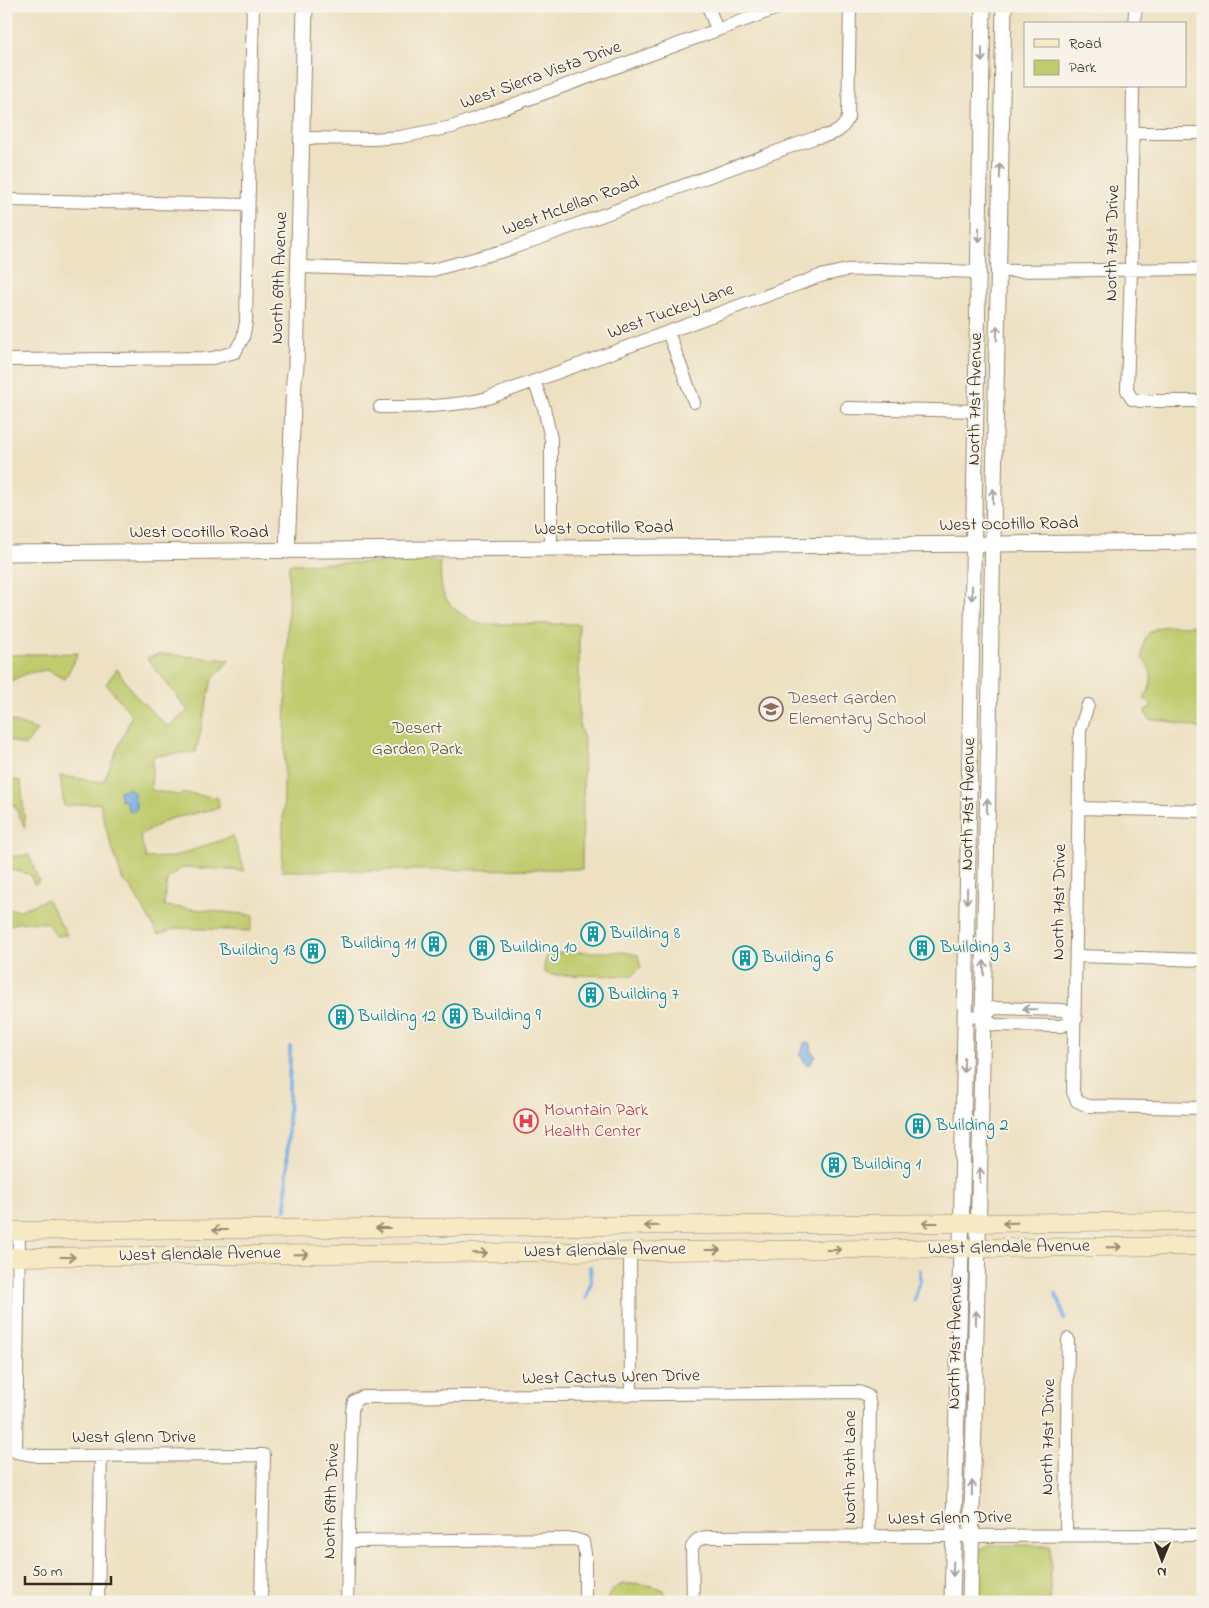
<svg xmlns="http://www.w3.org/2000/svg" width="1209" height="1608" font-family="'Indie Flower',sans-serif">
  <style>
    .green { fill: #bfcb6d; stroke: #7d7a46 }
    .water { fill: #78ade6; stroke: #5a6c82 }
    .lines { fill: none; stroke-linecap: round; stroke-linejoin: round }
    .stream { stroke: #78ade6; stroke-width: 4 }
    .minor-casing { stroke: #948670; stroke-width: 14 }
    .tertiary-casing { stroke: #948670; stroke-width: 17 }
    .secondary-casing { stroke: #948670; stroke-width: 19 }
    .minor { stroke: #fff; stroke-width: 12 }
    .tertiary { stroke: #fff; stroke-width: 15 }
    .secondary { stroke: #f7e9c3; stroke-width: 18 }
    .oneway { stroke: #a79f9a }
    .oneway2 { stroke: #998a70 }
    .labels { text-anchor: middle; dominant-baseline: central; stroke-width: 4; stroke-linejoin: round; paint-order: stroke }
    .street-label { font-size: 18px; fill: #3b2a1e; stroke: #f7f3e8 }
    .education-label { font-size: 18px; fill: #785e54; stroke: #f7f3e8; text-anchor: start }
    .park-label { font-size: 18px; fill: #5c5232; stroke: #f7f3e8 }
    .culture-label { font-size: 18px; fill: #0d838f; stroke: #f7f3e8; text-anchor: start }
    .health-label { font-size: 18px; fill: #be3a42; stroke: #f7f3e8; text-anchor: start }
  </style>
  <rect width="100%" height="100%" fill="#f7f3e8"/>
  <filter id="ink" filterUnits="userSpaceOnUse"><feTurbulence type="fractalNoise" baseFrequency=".02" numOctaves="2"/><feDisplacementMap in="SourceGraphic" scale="10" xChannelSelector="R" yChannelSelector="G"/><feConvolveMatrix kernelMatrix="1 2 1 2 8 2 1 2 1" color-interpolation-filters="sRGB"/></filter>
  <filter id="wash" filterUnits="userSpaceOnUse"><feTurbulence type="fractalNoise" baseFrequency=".0096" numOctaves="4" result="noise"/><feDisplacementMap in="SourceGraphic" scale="20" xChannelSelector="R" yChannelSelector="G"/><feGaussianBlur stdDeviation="1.12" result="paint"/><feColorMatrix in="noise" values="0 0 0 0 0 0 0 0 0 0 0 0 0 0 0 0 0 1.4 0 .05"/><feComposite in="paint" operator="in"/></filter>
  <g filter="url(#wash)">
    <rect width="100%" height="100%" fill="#eee1c2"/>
    <!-- green -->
    <path class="green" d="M440 561C441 570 440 580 442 589 445 605 466 618 479 624H579V717L580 728 584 738 582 869 282 871 289 564Z
      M1193 625 1197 630 1203 633V729L1167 721 1151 720 1146 715 1145 710 1150 708C1152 703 1149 701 1144 699 1146 695 1149 691 1150 687 1153 677 1150 665 1142 659 1142 620 1162 628 1193 625Z
      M78 653 65 679 46 670 28 673 6 683V655Z
      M160 654 230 660 212 680 196 752 153 756 151 790 177 795 186 793 218 798 219 808 169 819 140 835 146 858 173 857 233 836 245 871 183 867 167 879 164 906 254 915 250 931 177 928 158 934 131 888 123 881 107 832 100 803 64 806 60 776 103 782 132 715 106 684 117 669 134 694 168 727 188 711 147 658Z
      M11 721 37 730 25 746 6 739V722Z
      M6 779 21 781 25 828 14 805 6 803Z
      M29 855 39 882 34 884 30 874 6 869V857Z
      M47 899 67 935 56 936 47 923 20 922 6 926V909L20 910Z
      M575 952H624L638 955 641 967 632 976 552 975 544 972V965L548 954Z
      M989 1545H1051L1050 1602H977L978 1553 980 1549Z
      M623 1584C638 1584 650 1584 664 1590L668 1602H606C609 1592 614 1587 623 1584Z"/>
    <!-- water -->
    <path class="water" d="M129 788 133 791 137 808 136 810 129 812 125 800 121 801 119 791Z
      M807 1042 811 1044 812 1052 816 1057 813 1059 811 1064 808 1065 804 1063 803 1060 799 1054 802 1051 804 1043Z"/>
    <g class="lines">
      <!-- stream -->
      <path class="stream" d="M286 1209 290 1047
        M1055 1294 1060 1302 1064 1319
        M586 1298 591 1282 590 1267
        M914 1300 920 1281V1270"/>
    </g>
  </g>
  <g filter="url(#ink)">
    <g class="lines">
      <!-- minor casing -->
      <g class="minor-casing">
        <path id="minor" d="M708 6 717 30
          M1134 24 1135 12 1138 6
          M1133 86 1131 269 1127 390 1132 399 1140 401H1203
          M1132 133H1203
          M303 138 373 139 400 137 452 127 783 6
          M6 200 248 205
          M299 267 429 271 507 250 814 138C831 134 840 135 848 118L850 6
          M998 271 1203 269
          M668 332 694 402
          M6 360 213 358 235 352 243 338 246 322 253 6
          M534 381 544 408 551 439V548
          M380 407C417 407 452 407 488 398L820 276 847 270 877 269 979 272
          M847 408 976 411
          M1088 705 1080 730 1073 1092 1077 1101 1088 1106 1203 1108
          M1078 808 1203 811
          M1077 956 1203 960
          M964 1016 983 1017 994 1025 1062 1026 1076 1019
          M983 1017 994 1008 1063 1010 1076 1019
          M630 1251 631 1395
          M6 1447 16 1452 39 1456 264 1455 261 1602
          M16 1452 19 1231
          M1066 1535 1068 1339
          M349 1541 574 1539 583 1542 585 1553V1602
          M98 1602 101 1456
          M347 1602 352 1411 354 1401 362 1397 859 1392 868 1396 870 1407 868 1537
          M693 1602 692 1547 697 1540 706 1537 1203 1535"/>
      </g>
      <!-- tertiary casing -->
      <g class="tertiary-casing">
        <path id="tertiary" d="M287 551 294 380 296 367 305 6
          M6 553 1203 542
          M952 1602 961 1249 983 6
          M970 1602 983 1017 1004 6"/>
      </g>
      <!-- secondary casing -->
      <g class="secondary-casing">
        <path id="secondary" d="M6 1231 1203 1221
          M6 1257 1203 1246"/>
      </g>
      <!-- minor -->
      <use href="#minor" class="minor"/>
      <!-- tertiary -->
      <use href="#tertiary" class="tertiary"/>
      <!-- secondary -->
      <use href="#secondary" class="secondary"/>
    </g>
    <!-- one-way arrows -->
    <defs><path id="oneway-shaft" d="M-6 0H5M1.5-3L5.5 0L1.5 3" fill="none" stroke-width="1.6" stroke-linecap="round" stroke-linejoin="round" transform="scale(1.25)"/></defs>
    <g class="oneway">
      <use href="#oneway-shaft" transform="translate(982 55) rotate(91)"/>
      <use href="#oneway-shaft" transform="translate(1000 171) rotate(-89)"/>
      <use href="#oneway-shaft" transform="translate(979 235) rotate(91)"/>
      <use href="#oneway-shaft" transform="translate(997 333) rotate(-89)"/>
      <use href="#oneway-shaft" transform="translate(993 496) rotate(-89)"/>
      <use href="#oneway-shaft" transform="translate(972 593) rotate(91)"/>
      <use href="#oneway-shaft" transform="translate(987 806) rotate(-89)"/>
      <use href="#oneway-shaft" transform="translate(967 896) rotate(91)"/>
      <use href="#oneway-shaft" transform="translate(984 968) rotate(-89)"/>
      <use href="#oneway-shaft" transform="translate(1030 1009) rotate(-179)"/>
      <use href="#oneway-shaft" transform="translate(964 1065) rotate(91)"/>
      <use href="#oneway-shaft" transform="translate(980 1175) rotate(-89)"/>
      <use href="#oneway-shaft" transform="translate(976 1318) rotate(-89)"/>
      <use href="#oneway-shaft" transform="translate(972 1488) rotate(-89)"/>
      <use href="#oneway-shaft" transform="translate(953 1569) rotate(92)"/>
    </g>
    <g class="oneway2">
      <use href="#oneway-shaft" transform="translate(930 1223) rotate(180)"/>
      <use href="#oneway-shaft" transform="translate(1010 1223) rotate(179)"/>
      <use href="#oneway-shaft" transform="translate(652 1226) rotate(179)"/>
      <use href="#oneway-shaft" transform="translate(383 1228) rotate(180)"/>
      <use href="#oneway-shaft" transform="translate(220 1230) rotate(180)"/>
      <use href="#oneway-shaft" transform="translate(1114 1247) rotate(-1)"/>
      <use href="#oneway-shaft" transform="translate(713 1250)"/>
      <use href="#oneway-shaft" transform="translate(834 1250)"/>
      <use href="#oneway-shaft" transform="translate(480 1253) rotate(-1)"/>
      <use href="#oneway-shaft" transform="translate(301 1254) rotate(-1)"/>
      <use href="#oneway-shaft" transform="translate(68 1257)"/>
    </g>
  </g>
  <!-- icons -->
  <defs>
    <g id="school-ring" transform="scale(1.25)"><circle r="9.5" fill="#f7f3e8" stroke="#8d6e63" stroke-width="1.5"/><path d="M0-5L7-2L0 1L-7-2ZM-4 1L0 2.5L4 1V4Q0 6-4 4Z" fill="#8d6e63"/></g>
    <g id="building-ring" transform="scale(1.25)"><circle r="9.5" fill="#f7f3e8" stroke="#0f9aa8" stroke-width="1.5"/><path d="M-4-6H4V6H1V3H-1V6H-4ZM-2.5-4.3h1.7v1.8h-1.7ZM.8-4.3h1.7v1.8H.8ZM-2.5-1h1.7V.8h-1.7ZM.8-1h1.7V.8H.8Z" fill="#0f9aa8"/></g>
    <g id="hospital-ring" transform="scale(1.25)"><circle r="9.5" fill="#f7f3e8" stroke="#e0444e" stroke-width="1.5"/><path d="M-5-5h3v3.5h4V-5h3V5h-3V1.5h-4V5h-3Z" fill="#e0444e"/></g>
  </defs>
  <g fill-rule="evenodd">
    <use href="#school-ring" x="771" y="709"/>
    <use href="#building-ring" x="593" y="934"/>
    <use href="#building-ring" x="434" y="944"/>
    <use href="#building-ring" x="482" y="948"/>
    <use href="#building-ring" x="922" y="948"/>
    <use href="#building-ring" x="313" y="951"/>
    <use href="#building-ring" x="745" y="958"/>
    <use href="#building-ring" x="591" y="995"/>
    <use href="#building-ring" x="455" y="1016"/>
    <use href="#building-ring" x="341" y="1017"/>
    <use href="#hospital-ring" x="526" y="1121"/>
    <use href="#building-ring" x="918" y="1126"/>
    <use href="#building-ring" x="834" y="1165"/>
  </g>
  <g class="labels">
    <!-- street labels -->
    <g class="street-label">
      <text transform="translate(541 76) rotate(-20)">West Sierra Vista Drive</text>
      <text transform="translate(571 207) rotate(-20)">West McLellan Road</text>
      <text transform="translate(1113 243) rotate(-89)">North 71st Drive</text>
      <text transform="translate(280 278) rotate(-88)">North 69th Avenue</text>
      <text transform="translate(671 312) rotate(-20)">West Tuckey Lane</text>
      <text transform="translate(976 399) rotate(-89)">North 71st Avenue</text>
      <text transform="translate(1009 525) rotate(-1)">West Ocotillo Road</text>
      <text transform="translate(604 529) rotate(-1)">West Ocotillo Road</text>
      <text x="199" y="533">West Ocotillo Road</text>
      <text transform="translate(969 804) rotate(-89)">North 71st Avenue</text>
      <text transform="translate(1060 902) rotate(-89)">North 71st Drive</text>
      <text transform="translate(1009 1248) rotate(-1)">West Glendale Avenue</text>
      <text transform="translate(605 1251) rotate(-1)">West Glendale Avenue</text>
      <text transform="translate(200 1255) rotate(-1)">West Glendale Avenue</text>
      <text transform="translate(956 1343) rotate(-89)">North 71st Avenue</text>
      <text transform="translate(611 1378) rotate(-1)">West Cactus Wren Drive</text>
      <text transform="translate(1049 1437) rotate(-89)">North 71st Drive</text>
      <text x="134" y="1438">West Glenn Drive</text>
      <text transform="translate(851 1467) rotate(-90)">North 70th Lane</text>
      <text transform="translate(332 1501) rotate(-88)">North 69th Drive</text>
      <text transform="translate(950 1519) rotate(-1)">West Glenn Drive</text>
    </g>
    <!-- education labels -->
    <g class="education-label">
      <text x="788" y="699">Desert Garden<tspan x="788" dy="21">Elementary School</tspan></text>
    </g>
    <!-- park labels -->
    <g class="park-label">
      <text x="417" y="729">Desert<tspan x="417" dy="21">Garden Park</tspan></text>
    </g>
    <!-- culture labels -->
    <g class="culture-label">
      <text x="610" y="934">Building 8</text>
      <text x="416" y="944" text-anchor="end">Building 11</text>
      <text x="500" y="948">Building 10</text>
      <text x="940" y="948">Building 3</text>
      <text x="296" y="951" text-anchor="end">Building 13</text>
      <text x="762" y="958">Building 6</text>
      <text x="608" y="995">Building 7</text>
      <text x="472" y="1016">Building 9</text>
      <text x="358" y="1017">Building 12</text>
      <text x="936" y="1126">Building 2</text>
      <text x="852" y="1165">Building 1</text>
    </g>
    <!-- health labels -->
    <g class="health-label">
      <text x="544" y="1111">Mountain Park<tspan x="544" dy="21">Health Center</tspan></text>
    </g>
  </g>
  <!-- margin -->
  <rect width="1209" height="1608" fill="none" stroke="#f7f3e8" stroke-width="25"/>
  <!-- legend -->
  <rect x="1024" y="22" width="162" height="65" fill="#f7f3e8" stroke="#aca397"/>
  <rect x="1034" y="39" width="25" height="8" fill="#f7e9c3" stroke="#aca397"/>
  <text x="1069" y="48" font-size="15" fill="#3b2a1e">Road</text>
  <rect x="1034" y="60" width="25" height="15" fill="#bfcb6d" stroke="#aca397"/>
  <text x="1069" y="72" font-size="15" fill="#3b2a1e">Park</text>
  <!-- north arrow -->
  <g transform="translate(1162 1560) rotate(181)" stroke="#f7f3e8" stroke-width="4" paint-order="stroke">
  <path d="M0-4L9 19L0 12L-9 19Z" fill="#3b2a1e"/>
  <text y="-8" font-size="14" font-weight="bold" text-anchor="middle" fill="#3b2a1e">N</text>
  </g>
  <!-- scale -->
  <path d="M25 1576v8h86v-8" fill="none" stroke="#3b2a1e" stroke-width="2.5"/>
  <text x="32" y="1576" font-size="15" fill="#3b2a1e" stroke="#f7f3e8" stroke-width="4" paint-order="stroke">50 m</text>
</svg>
